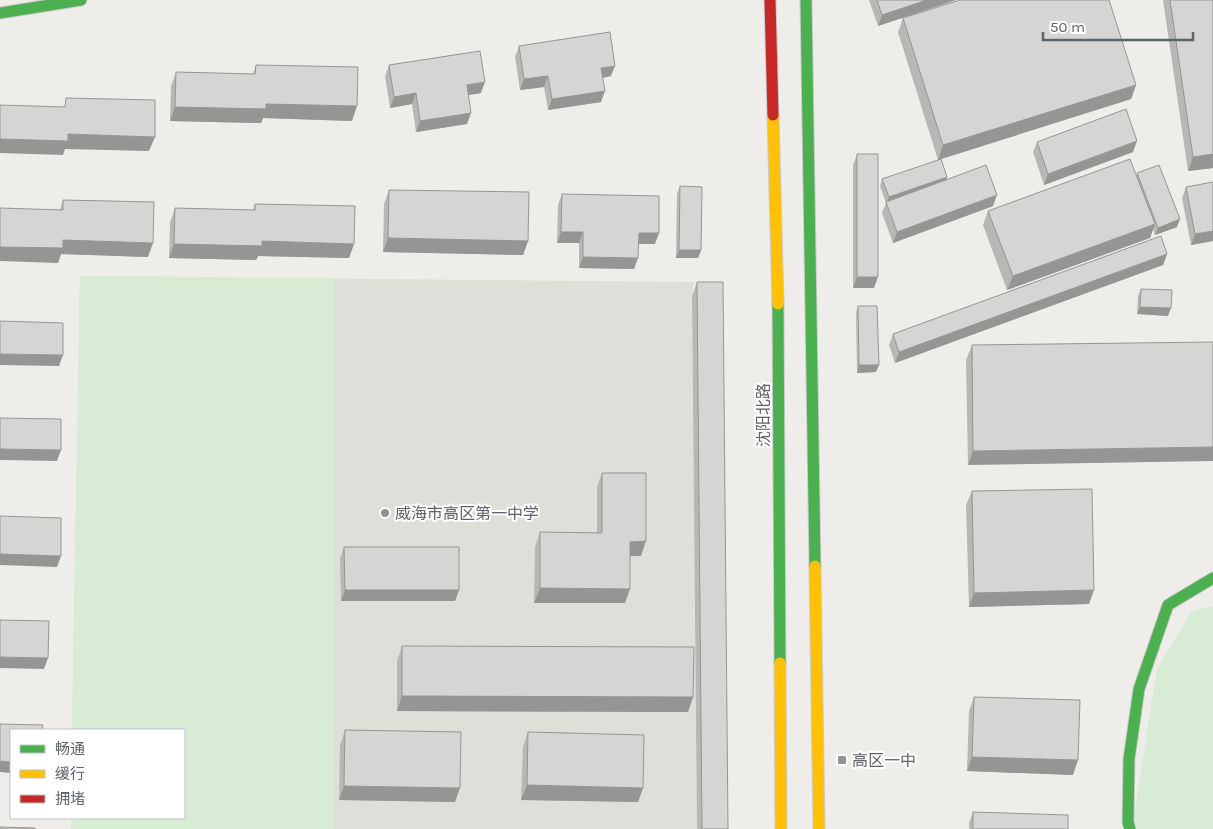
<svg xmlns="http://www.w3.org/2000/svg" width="1213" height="829" font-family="Karla,'Noto Sans SC',sans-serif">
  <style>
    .education { fill: #e0ded8 }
    .green { fill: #d8ebd4 }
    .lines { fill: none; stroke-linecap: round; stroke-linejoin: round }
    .fast-casing { stroke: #cbcbcb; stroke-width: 13 }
    .slow-casing { stroke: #cbcbcb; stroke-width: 13 }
    .jam-casing { stroke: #cbcbcb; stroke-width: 13 }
    .fast { stroke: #4caf50; stroke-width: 11 }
    .slow { stroke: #ffc107; stroke-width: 11 }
    .jam { stroke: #c62828; stroke-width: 11 }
    .wall { fill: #b8b7b5 }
    .shaded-wall { fill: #969594 }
    .building { fill: #d6d5d3; stroke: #969594 }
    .poi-dot { fill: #919395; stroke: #fff; stroke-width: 2 }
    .labels { text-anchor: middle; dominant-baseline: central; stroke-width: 4; stroke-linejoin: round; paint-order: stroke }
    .street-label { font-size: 16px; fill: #5e6368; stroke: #fff }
    .poi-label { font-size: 16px; fill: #5e6368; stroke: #fff; text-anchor: start }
  </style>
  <rect width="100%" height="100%" fill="#efede9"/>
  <!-- education -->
  <path class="education" d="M80 276 694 282 692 296 697 829H71V818H184V730H72Z"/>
  <!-- green -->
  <path class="green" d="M80 276 335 278 334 829H71V818H184V730H72Z
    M1213 606V829H1137L1134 815 1157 669 1191 612Z"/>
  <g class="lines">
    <!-- fast casing -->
    <g class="fast-casing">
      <path id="fast" d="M806 0 815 566
        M0 13 81 0
        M778 304 780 663
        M1130 829 1128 822 1129 759 1139 689 1168 605 1213 578"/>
    </g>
    <!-- slow casing -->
    <g class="slow-casing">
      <path id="slow" d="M773 115 778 304
        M815 566 819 829
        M780 663 781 829"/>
    </g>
    <!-- jam casing -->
    <g class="jam-casing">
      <path id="jam" d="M770 0 773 115"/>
    </g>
    <!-- fast -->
    <use href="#fast" class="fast"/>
    <!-- slow -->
    <use href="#slow" class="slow"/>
    <!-- jam -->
    <use href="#jam" class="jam"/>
  </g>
  <!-- wall -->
  <path class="wall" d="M869 0H956L878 26Z
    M1163 0H1213V168L1188 171Z
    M903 18 1136 85 1131 99 938 160 898 32Z
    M519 46 611 76 603 78 601 102 548 110 544 87 520 90 515 57Z
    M256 65 352 121 263 118 261 123 170 121 171 86 176 72 253 74Z
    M389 65 481 93 468 95 467 124 416 132 412 104 390 108 385 76Z
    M1037 142 1133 152 1044 185 1033 152Z
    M857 154 874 288H853V165Z
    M1137 173 1177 227 1155 235 1153 229 1150 238 1007 290 983 225 988 211 1137 175Z
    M947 177 946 180 993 206 893 243 882 213 886 203 880 186 882 179Z
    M1213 182V241L1191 245 1182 198 1186 187Z
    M680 186 701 250 698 258H676L677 194Z
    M389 190 528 241 523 255 383 252 384 204Z
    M562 194 655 244H639L634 269 579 268V243H557L558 205Z
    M63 200 148 257 61 254 58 263 60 210Z
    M255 204 354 244 349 258 258 256 256 260 169 258 170 222 175 208 253 210Z
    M1167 254 1163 265 895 363 889 345 893 334Z
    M697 282 728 829H697L692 296Z
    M1141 289 1168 316 1137 314 1138 296Z
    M858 306 876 372 857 373 856 313Z
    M1213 342 968 465 966 360 972 345Z
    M602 473 641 556H630L625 603H534L535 547 540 532 597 533V487Z
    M972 491 1089 604 969 607 966 505Z
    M344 547 459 590 455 601H341L340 558Z
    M402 646 693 697 688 712 397 711V661Z
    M974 697 1073 775 967 771 969 711Z
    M345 730 455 802 339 800 340 745Z
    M528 732 643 788 638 802 521 800 523 747Z
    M973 812 1068 829H969V823Z"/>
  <!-- shaded-wall -->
  <path class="shaded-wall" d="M927 0H956L878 26 882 15Z
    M615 66 611 76 597 79 601 68Z
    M548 76 544 87 520 90 524 79Z
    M485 82 481 93 463 96 467 85Z
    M1136 85 1131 99 938 160 943 145Z
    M605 91 601 102 548 110 552 99Z
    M416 93 412 104 390 108 394 97Z
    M266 104 357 106 352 121 263 118 261 123 170 121 175 107Z
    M471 113 467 124 416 132 420 121Z
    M68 134 155 137 149 151 65 149 63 155 0 153V139Z
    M1137 141 1133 152 1044 185 1048 174Z
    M1213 154V168L1188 171 1193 157Z
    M947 177 945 184 887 203 889 197Z
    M997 195 993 206 893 243 897 232Z
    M1180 219 1177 227 1155 235 1158 228Z
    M1155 224 1150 238 1007 290 1013 276Z
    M1213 231V241L1191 245 1195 234Z
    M561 232H583L579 243H557Z
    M639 233H659L655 244H635Z
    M388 238 528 241 523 255 383 252Z
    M63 240 153 243 148 257 61 254 58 263 0 261V247Z
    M262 241 354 244 349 258 258 256 256 260 169 258 174 244Z
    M679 250H701L698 258H676Z
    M1167 254 1163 265 895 363 899 352Z
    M583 257 638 258 634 269 579 268Z
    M857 277H878L874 288H853Z
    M1140 307 1171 308 1168 316 1137 314Z
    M0 354 63 355 59 366 0 365Z
    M859 365H879L876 372 857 373Z
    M1213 447V461L968 465 973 451Z
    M0 449 61 450 57 461 0 460Z
    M646 541 641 556H625L630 542Z
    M0 554 61 556 57 567 0 565Z
    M540 588 630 589 625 603H534Z
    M345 590H459L455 601H341Z
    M1094 590 1089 604 969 607 974 593Z
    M0 657 48 658 44 669 0 668Z
    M402 696 693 697 688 712 397 711Z
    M972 757 1078 760 1073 775 967 771Z
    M0 761 11 762V773L0 772Z
    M527 785 643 788 638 802 521 800Z
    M344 786 460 788 455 802 339 800Z"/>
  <!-- building -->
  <path class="building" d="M877 0H927L882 15Z
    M960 0H1109L1136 85 943 145 903 18Z
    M1170 0H1213V154L1193 157Z
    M610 32 615 66 601 68 605 91 552 99 548 76 524 79 519 46Z
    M480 51 485 82 467 85 471 113 420 121 416 93 394 97 389 65Z
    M256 65 358 67 357 106 266 104V109L175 107 176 72 255 74Z
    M66 98 155 100V137L68 134V141L0 139V105L65 107Z
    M1126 109 1137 141 1048 174 1037 142Z
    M857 154H878V277H857Z
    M941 159 947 177 889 197 882 179Z
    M1130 159 1155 224 1013 276 988 211Z
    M986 165 997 195 897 232 886 202Z
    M1159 165 1180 219 1158 228 1137 173Z
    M1213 182V231L1195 234 1186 187Z
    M680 186 702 187 701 250H679Z
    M389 190 529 192 528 241 388 238Z
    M562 194 659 196V233H639L638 258 583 257V232H561Z
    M63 200 154 202 153 243 63 240V248L0 247V208L63 210Z
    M255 204 355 206 354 244 262 241V246L174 244 175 208 255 210Z
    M1161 236 1167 254 899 352 893 334Z
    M697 282H723L728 829H702Z
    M1141 289 1172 290 1171 308 1140 307Z
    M858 306H877L879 365H859Z
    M0 321 63 323V355L0 354Z
    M1213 342V447L973 451 972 345Z
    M0 418 61 419V450L0 449Z
    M602 473H646V541L630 542V589L540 588V532L602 533Z
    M1092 489 1094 590 974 593 972 491Z
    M0 516 61 518V556L0 554Z
    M344 547H459V590H345Z
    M0 620 49 621 48 658 0 657Z
    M402 646 694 647 693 697 402 696Z
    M974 697 1080 700 1078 760 972 757Z
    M0 724 43 725 42 730H11V762L0 761Z
    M345 730 461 732 460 788 344 786Z
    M528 732 644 735 643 788 527 785Z
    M973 812 1068 815V829H973Z
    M0 827 35 828V829H0Z"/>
  <!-- markers -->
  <g class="poi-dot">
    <circle cx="385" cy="513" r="5"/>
    <rect x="837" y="755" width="10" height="10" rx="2.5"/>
  </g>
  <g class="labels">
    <!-- street labels -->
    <g class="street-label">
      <text transform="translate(763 415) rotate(-90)">沈阳北路</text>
    </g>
    <!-- poi labels -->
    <g class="poi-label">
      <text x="395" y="513">威海市高区第一中学</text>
      <text x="852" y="760">高区一中</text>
    </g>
  </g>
  <!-- legend -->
  <rect x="10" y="729" width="175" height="90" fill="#ffffff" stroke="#bfc1c3"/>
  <rect x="20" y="745" width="25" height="8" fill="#4caf50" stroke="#bfc1c3"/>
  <text x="55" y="754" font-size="15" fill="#5e6368">畅通</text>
  <rect x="20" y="770" width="25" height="8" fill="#ffc107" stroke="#bfc1c3"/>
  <text x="55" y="779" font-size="15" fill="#5e6368">缓行</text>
  <rect x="20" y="795" width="25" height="8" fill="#c62828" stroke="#bfc1c3"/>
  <text x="55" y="804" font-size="15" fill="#5e6368">拥堵</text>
  <!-- scale -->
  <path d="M1043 32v8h150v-8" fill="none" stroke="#5e6368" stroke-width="2.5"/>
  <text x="1050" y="32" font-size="15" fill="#5e6368" stroke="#ffffff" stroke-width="4" paint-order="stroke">50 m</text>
</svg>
